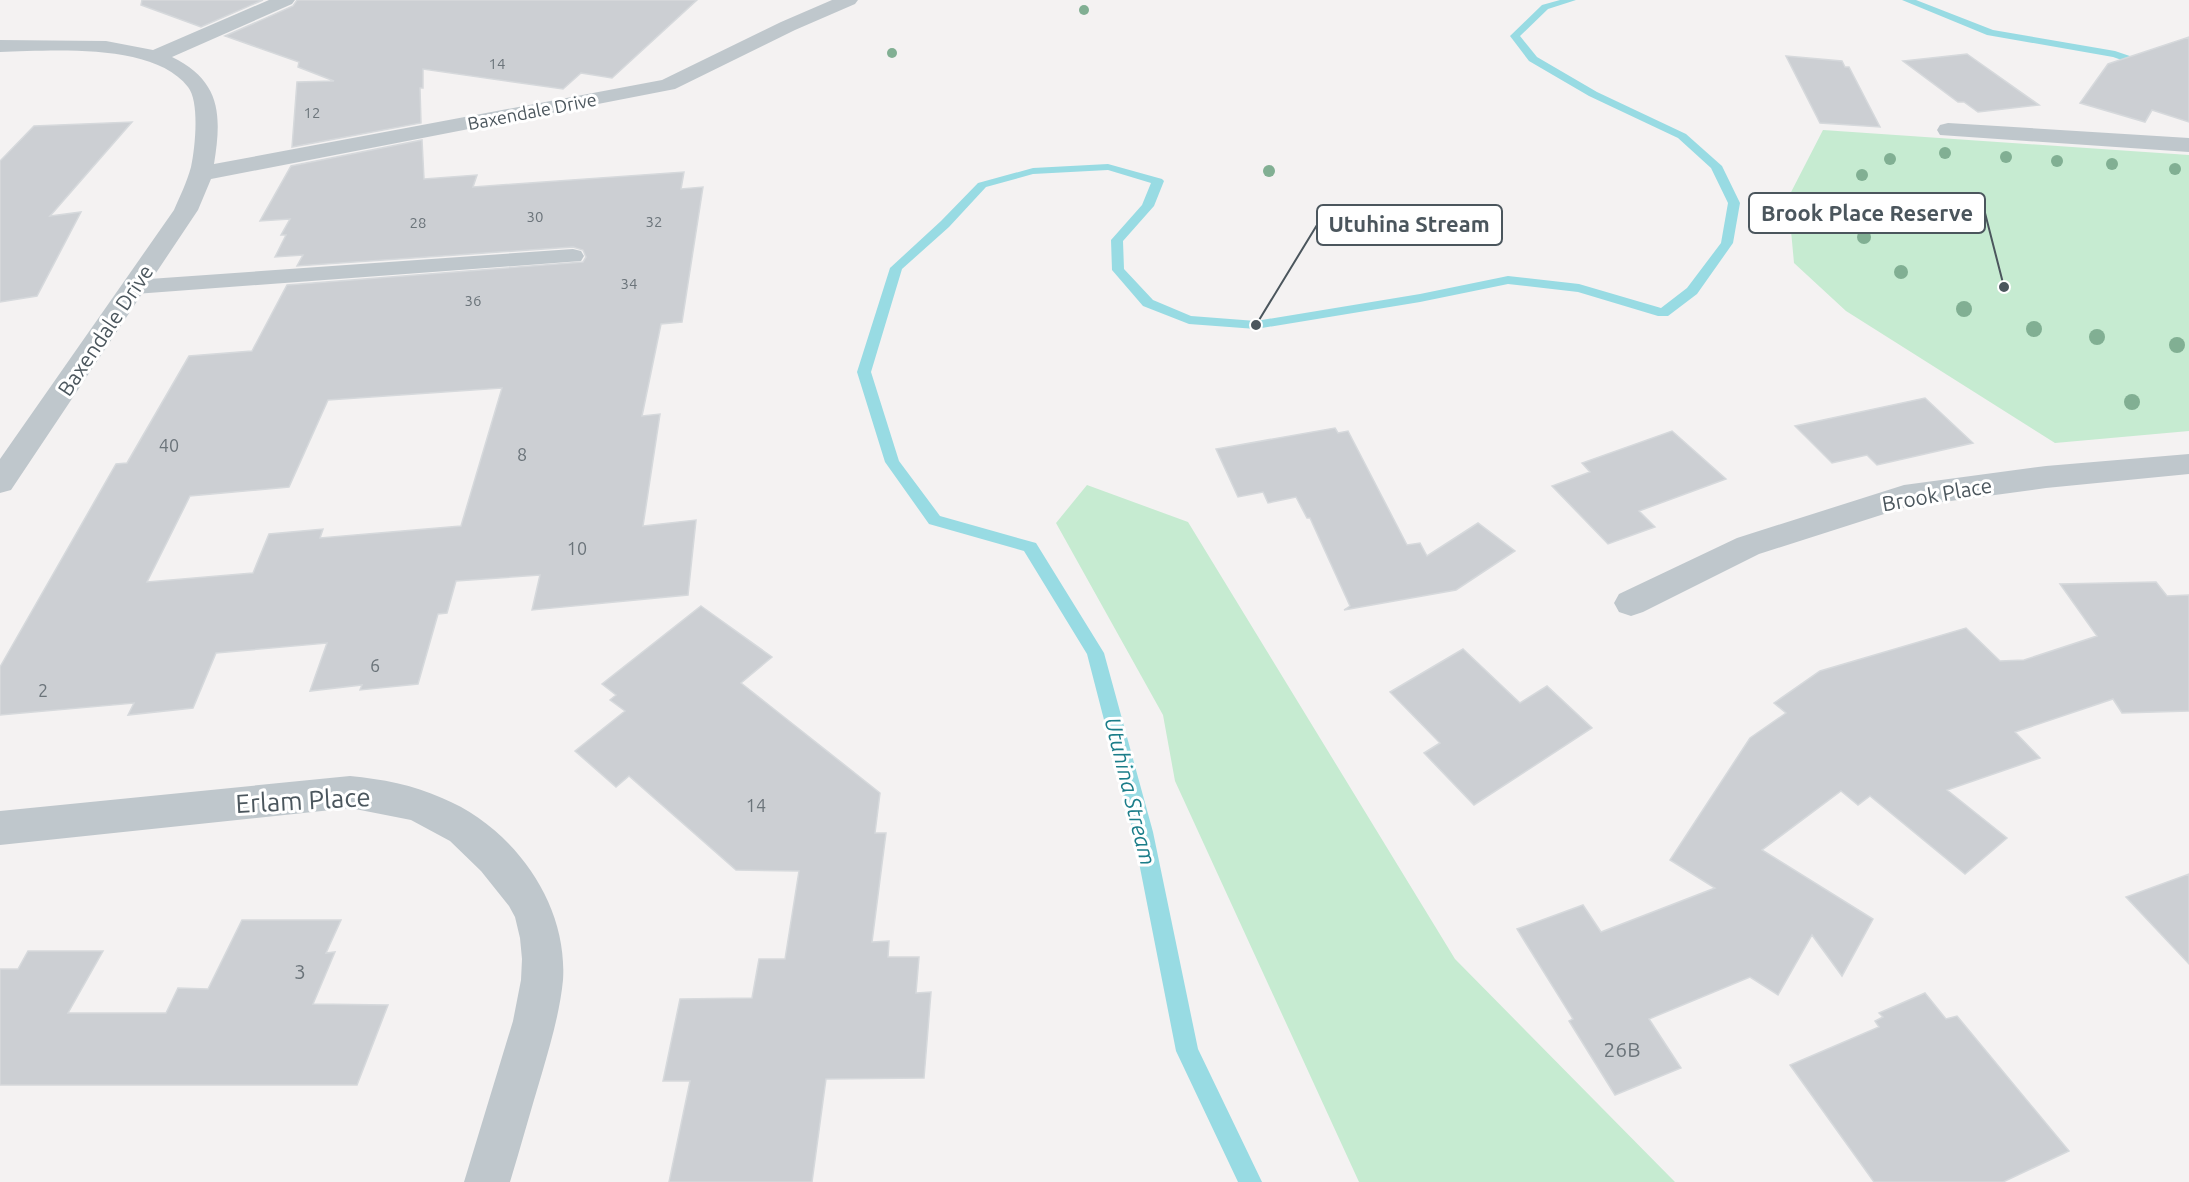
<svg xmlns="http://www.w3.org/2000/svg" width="2189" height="1182" font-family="Ubuntu,sans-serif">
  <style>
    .green { fill: #c6ebd1 }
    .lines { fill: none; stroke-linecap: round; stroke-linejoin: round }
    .stream { fill: #98dbe3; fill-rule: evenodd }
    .building { fill: #cccfd3; stroke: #d6d9dc; stroke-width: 1.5; fill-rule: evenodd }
    .lane { fill: #bfc7cc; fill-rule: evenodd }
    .street { fill: #bfc7cc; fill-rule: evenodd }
    .tree { fill: #81af93 }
    .labels { text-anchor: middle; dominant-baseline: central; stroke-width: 6; stroke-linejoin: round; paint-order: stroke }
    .far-number-label { font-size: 15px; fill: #6b747a }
    .far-street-label { font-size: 18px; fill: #4b565d; stroke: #fff }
    .number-label { font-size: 18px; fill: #6b747a }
    .street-label { font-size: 21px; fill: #4b565d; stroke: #fff }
    .near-number-label { font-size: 21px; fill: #6b747a }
    .water-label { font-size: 22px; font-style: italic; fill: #1b7d89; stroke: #fff }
    .near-street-label { font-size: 26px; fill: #4b565d; stroke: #fff }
    .leader { fill: none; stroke: #4b565d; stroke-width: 2 }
    .callout-dot { fill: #4b565d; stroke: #fff; stroke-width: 2 }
    .callout { fill: #fff; stroke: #4b565d; stroke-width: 2 }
    .callout-label { font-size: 22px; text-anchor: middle; font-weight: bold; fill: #4b565d }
  </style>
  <rect width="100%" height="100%" fill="#f4f2f2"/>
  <!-- green -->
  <path class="green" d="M1823 130 2189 155V431L2055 443 1846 311 1794 263 1788 198Z
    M1087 485 1188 522 1455 959 1675 1182H1359L1175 781 1163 715 1056 523Z"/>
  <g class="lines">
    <!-- stream -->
    <path class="stream" d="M1560 0H1576L1548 9 1520 36 1537 57 1597 92 1686 134 1722 166 1740 203 1733 243 1697 294 1668 316H1658L1578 292 1508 284 1420 302 1256 329 1189 324 1143 306 1112 270 1111 240 1142 205 1151 183 1108 170 1033 174 986 187 949 227 902 269 871 372 899 461 940 516 1036 543 1104 653 1153 832 1198 1049 1262 1182H1238L1176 1051 1133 832 1087 654 1024 551 929 524 885 462 857 372 890 268 941 221 978 183 1033 168 1108 164 1162 179 1164 181 1154 206 1123 241 1124 269 1153 300 1191 316 1256 321 1420 294 1508 276 1579 284 1661 308 1687 288 1721 243 1728 203 1711 168 1678 138 1589 96 1529 61 1510 36 1542 5Z
      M1902 0H1916L1993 30 2115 51 2189 76V83L2113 57 1987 35Z"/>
  </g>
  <!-- building -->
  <path class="building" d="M142 0H263L201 27 141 5Z
    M297 0H697L612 78 581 73 563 89 423 69V88H420L421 123 292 147 297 82 334 81 298 67 299 62 225 36 293 6Z
    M2189 37V122L2152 110 2145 122 2080 103 2108 64Z
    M1967 54 2039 105 1978 112 1964 102H1958L1903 61Z
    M1786 56 1842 61 1845 67H1849L1880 127 1820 123Z
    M132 122 50 216 81 212 37 296 0 302V161L34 126Z
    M422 140 424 179 477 175 473 187 684 172 681 189 703 187 682 322 661 324 642 416 660 414 643 526 696 520 688 595 532 610 540 575 456 581 447 613 438 614 418 684 360 690 362 685 310 691 327 643 216 653 193 708 128 715 134 703 0 715V667L116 464 127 463 189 356 252 351 287 285 583 262 586 257 583 250 573 247 297 266 303 255 275 257 286 235H281L290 219 260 221 291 166ZM502 388 461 526 320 538 323 529 269 534 253 573 147 582 190 496 289 487 328 400Z
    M1925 398 1973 443 1877 465 1867 455 1832 463 1795 426Z
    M1335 428 1338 433 1348 431 1407 545 1420 543 1427 556 1478 523 1515 551 1456 590 1344 610 1350 606 1310 518H1307L1296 497 1268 503 1263 492 1238 497 1216 449Z
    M1672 431 1726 479 1639 511 1655 527 1608 544 1552 486 1590 472 1582 463Z
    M2156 582 2167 596 2189 595V711L2122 713 2113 699 2015 732 2040 758 1947 790 2007 838 1965 874 1870 796 1858 805 1841 791 1762 850 1873 919 1842 976 1812 935 1778 995 1750 977 1649 1019 1681 1068 1615 1095 1569 1021 1573 1019 1517 929 1583 905 1601 932 1715 888 1670 860 1750 738 1786 713 1774 703 1820 671 1966 628 2000 661 2024 660 2097 636 2060 584Z
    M701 606 772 657 741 683 880 793 875 833H886L872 942 889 941 888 957H919L916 993 931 992 924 1078 826 1079 812 1182H669L690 1081H663L680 999 752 998 759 959H785L799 871 736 870 629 776 616 787 575 751 625 711 610 700 616 695 602 684Z
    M1463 649 1520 703 1547 686 1592 728 1474 805 1424 753 1440 743 1390 692Z
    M2189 874V964L2126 897Z
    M242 920H341L326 953 335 952 313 1004 388 1005 357 1085H0V969H18L28 951H103L68 1013H166L178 988 208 989Z
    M1925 993 1946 1019 1957 1016 2069 1151 2003 1182H1874L1790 1065 1879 1027 1875 1021 1883 1017 1879 1013Z"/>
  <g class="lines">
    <!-- lane -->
    <path class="lane" d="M573 249 581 251 584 256 581 261 135 294 127 292 123 287 127 282 135 280Z"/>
    <!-- street -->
    <path class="street" d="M269 0H295L292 4 172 57C221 81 222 115 214 164L662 80 781 22 832 0H858L855 4 795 30 675 89 211 179 198 210 11 490 0 493V459L174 210C180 196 187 182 191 167 195 149 200 102 188 87 153 42 51 51 0 52V40L106 41 153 50Z
      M1948 123 2189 138V152L1940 135 1937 130 1940 125Z
      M2189 454V474L2046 488 1906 507 1759 554 1643 612 1631 616 1619 612 1614 603 1619 594 1737 538 1904 485 2046 466Z
      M350 776C382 779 413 785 442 798 513 827 568 903 563 980 560 1011 551 1042 542 1073 531 1109 521 1146 510 1182H464L513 1021 521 980 522 959 520 938 515 917 509 906 481 871 450 841 411 820 350 808 0 845V811Z"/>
  </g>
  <!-- trees -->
  <g class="tree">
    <circle cx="1084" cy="10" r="5"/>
    <circle cx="892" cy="53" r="5"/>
    <circle cx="1945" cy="153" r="6"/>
    <circle cx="2006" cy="157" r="6"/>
    <circle cx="1890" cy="159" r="6"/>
    <circle cx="2057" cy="161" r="6"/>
    <circle cx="2112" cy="164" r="6"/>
    <circle cx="2175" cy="169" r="6"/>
    <circle cx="1269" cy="171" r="6"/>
    <circle cx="1862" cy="175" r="6"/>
    <circle cx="1864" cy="237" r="7"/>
    <circle cx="1901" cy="272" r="7"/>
    <circle cx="1964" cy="309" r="8"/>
    <circle cx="2034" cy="329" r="8"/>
    <circle cx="2097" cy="337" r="8"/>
    <circle cx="2177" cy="345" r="8"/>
    <circle cx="2132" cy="402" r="8"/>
  </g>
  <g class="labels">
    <!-- far-number labels -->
    <g class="far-number-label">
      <text x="497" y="63">14</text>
      <text x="312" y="112">12</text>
      <text x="535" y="216">30</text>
      <text x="654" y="221">32</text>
      <text x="418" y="222">28</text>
      <text x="629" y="283">34</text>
      <text x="473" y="300">36</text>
    </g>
    <!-- far-street labels -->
    <g class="far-street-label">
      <text transform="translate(532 111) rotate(-11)">Baxendale Drive</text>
    </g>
    <!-- number labels -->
    <g class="number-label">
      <text x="169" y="445">40</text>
      <text x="522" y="454">8</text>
      <text x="577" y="548">10</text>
      <text x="375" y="665">6</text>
      <text x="43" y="690">2</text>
      <text x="756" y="805">14</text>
    </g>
    <!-- street labels -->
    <g class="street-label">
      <text transform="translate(105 330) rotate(-56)">Baxendale Drive</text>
      <text transform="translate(1937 494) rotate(-10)">Brook Place</text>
    </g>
    <!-- near-number labels -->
    <g class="near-number-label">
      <text x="300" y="971">3</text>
      <text x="1622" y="1049">26B</text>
    </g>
    <!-- water labels -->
    <g class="water-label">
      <text transform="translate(1131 791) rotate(76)">Utuhina Stream</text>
    </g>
    <!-- near-street labels -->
    <g class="near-street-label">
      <text transform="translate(303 800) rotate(-3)">Erlam Place</text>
    </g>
  </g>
  <!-- callouts -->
  <path class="leader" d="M2004 287L1985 213M1256 325L1317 225"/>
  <g class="callout-dot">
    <circle cx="2004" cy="287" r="6"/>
    <circle cx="1256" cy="325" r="6"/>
  </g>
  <g class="callout">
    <rect x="1749" y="193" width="236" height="40" rx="6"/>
    <rect x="1317" y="205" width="185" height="40" rx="6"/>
  </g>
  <g class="callout-label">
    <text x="1867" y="221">Brook Place Reserve</text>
    <text x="1409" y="232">Utuhina Stream</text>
  </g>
</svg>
